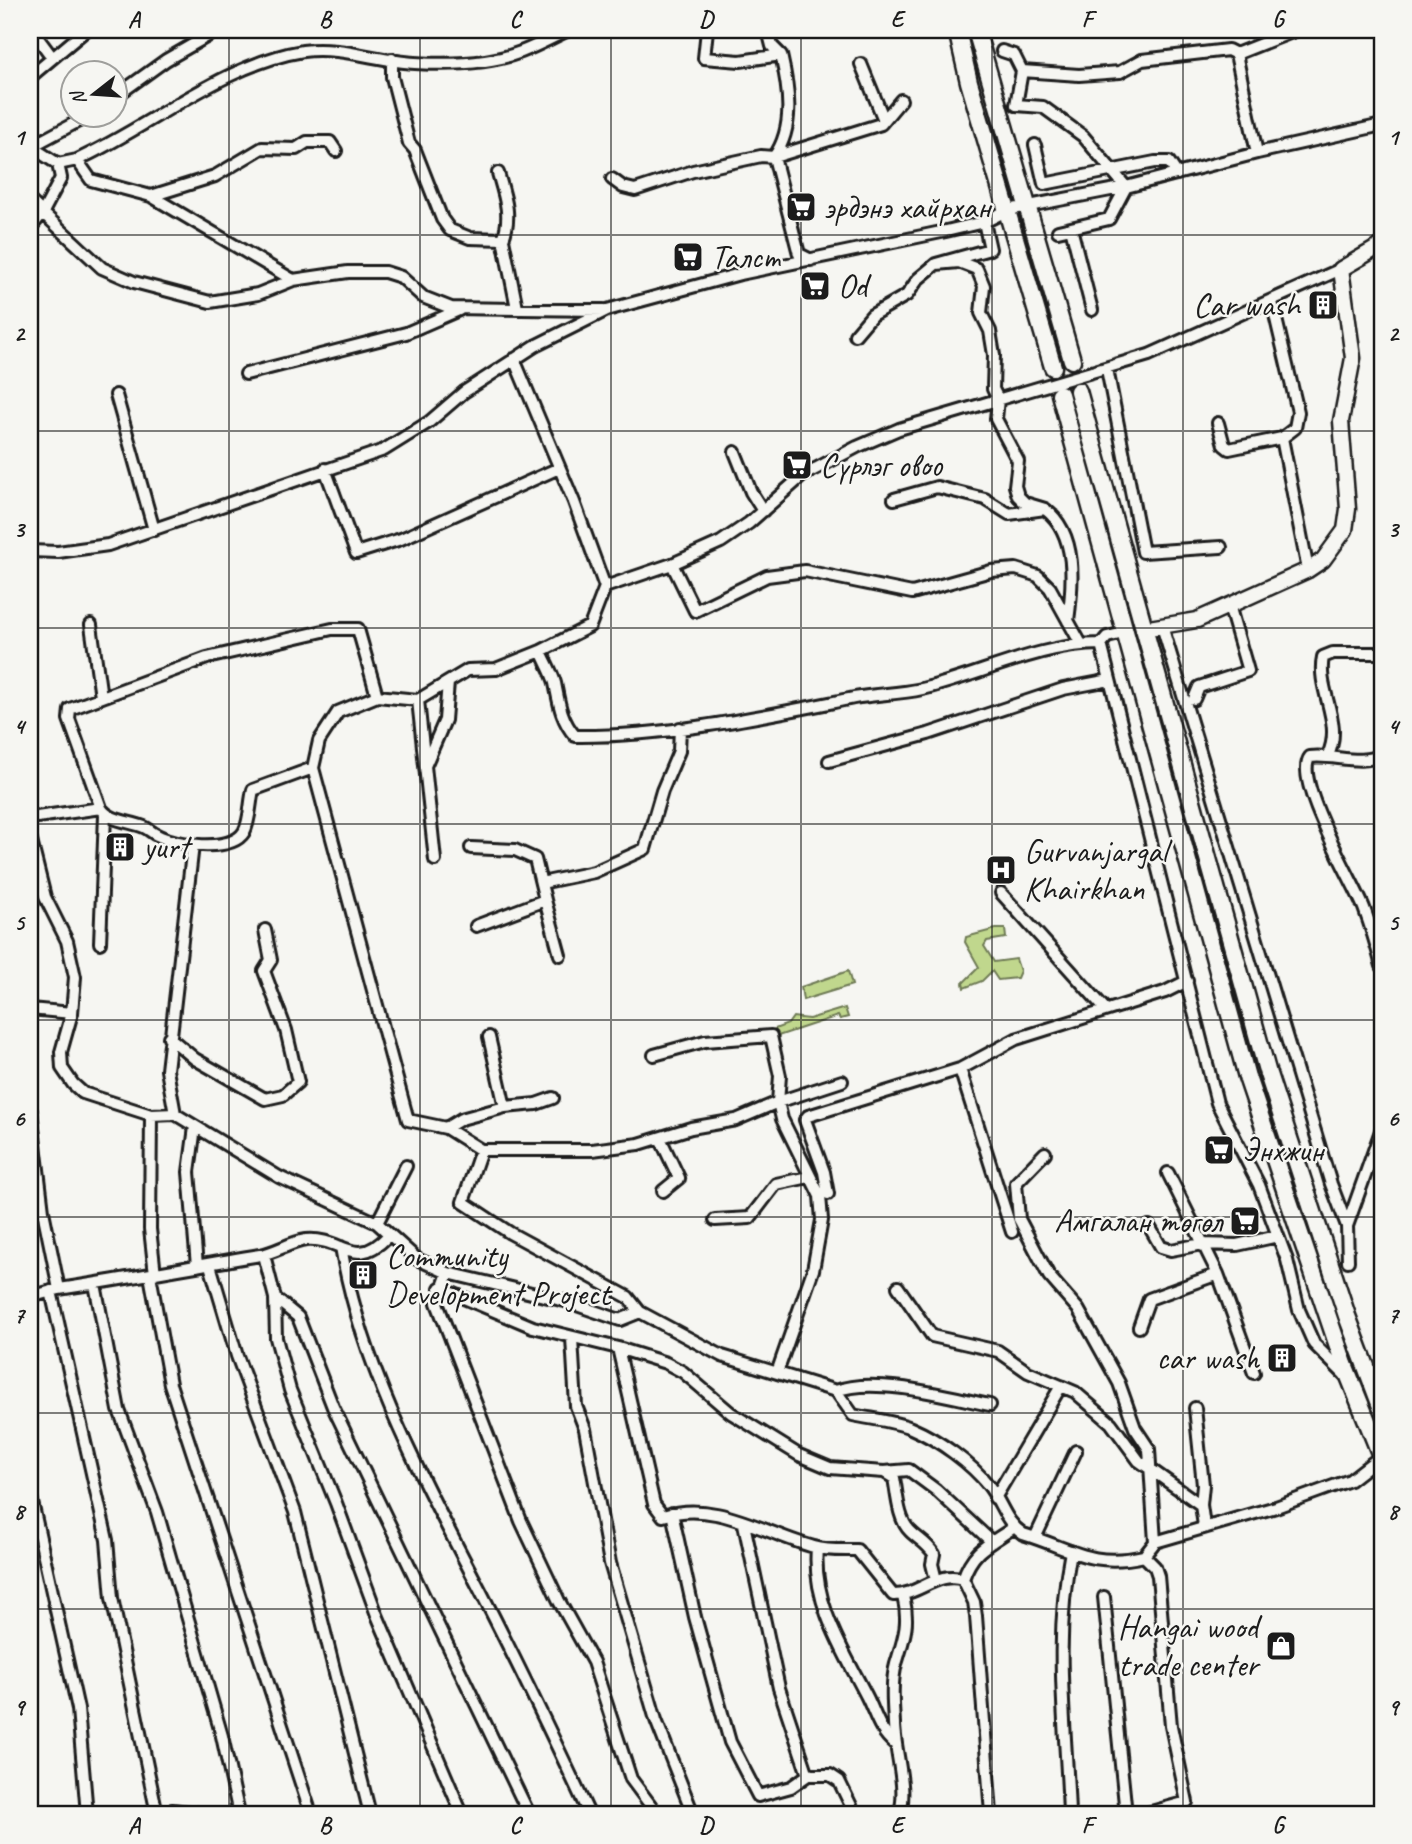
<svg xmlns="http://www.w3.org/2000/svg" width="1412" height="1844" font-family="Caveat,sans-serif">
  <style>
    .green { fill: #c0d78d; stroke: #6e7a54; stroke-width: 2 }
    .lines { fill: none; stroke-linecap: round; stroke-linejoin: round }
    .minor-casing { stroke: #1c1c1c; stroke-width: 16 }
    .tertiary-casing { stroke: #1c1c1c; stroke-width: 19 }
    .secondary-casing { stroke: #1c1c1c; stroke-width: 21 }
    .minor { stroke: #f6f6f2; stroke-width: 10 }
    .tertiary { stroke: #f6f6f2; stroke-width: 14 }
    .secondary { stroke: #f6f6f2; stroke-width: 16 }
    .grid { fill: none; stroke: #1c1c1c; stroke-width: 2; stroke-opacity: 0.55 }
    .labels { text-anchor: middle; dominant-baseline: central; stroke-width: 5; stroke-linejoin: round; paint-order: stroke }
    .poi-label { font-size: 33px; fill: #1c1c1c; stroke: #f6f6f2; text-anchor: start }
    .neatline { fill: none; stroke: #1c1c1c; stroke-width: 2.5 }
    .grid-label { font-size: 23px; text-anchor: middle; font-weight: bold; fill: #1c1c1c }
  </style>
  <rect width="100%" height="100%" fill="#f6f6f2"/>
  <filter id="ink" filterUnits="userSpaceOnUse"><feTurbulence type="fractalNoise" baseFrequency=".0143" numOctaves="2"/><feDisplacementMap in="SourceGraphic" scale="14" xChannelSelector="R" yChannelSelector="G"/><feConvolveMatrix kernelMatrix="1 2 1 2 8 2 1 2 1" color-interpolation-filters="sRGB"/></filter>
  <g filter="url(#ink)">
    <!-- green -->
    <path class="green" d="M996 929H1005L1006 938 987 941 984 946 994 962 1016 959 1020 971 1017 978 998 980 992 971 982 981 964 988 963 983 979 967 965 942 966 937Z
      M848 971 852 985 803 1000 801 987Z
      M845 1008 848 1017 840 1019 838 1016 775 1037 772 1030 788 1024 793 1017 809 1019Z"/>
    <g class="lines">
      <!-- minor casing -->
      <g class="minor-casing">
        <path id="minor" d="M32 30 52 57
          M707 30 704 58 740 61 781 55C789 89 795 127 774 157L799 254 811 260
          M768 30 772 46 781 55
          M1002 51 1014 55 1022 71 1079 75 1120 72 1142 60 1228 50 1236 54
          M392 59V77L409 143 415 150 442 219 450 230 470 238 503 239 517 308
          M861 64 884 120
          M1022 71 1016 105 1043 107 1083 136 1126 187 1109 219 1058 231
          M30 77 86 30
          M116 96 166 60 218 30
          M1035 145 1044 184 1155 162H1169L1177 174
          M30 146 58 164 77 160C150 127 223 64 303 51 340 46 378 61 415 63 448 65 490 64 521 52 537 46 553 37 569 30
          M32 146 88 116
          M1257 153 1236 54 1297 30
          M77 160 91 180 151 196 293 280
          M498 173C505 197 512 216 503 239
          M612 179 623 187 635 190 693 171 761 156 774 157 881 124 901 100
          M151 196 215 176 262 148 296 149 307 142H330L336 151
          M30 201 102 268 134 282 210 302 258 294 293 280 348 272H385L401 277 423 297 451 308 604 310
          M30 228 42 214 61 178 58 164
          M1071 228 1092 310
          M936 264 959 262 977 269 984 286 981 313 990 331 994 355 993 389 998 399 996 419 1018 461 1015 486 1018 496 1025 503 1045 509
          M1272 302 1298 412 1295 428 1282 438 1308 570
          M855 335 872 315 907 295 918 279 936 264 990 249 984 222
          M1107 369 1143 552 1221 547
          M246 374 406 333 459 310
          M116 395 154 530
          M1218 423 1224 445 1229 449 1282 438
          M735 452 751 492 763 511
          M325 469 356 553 401 539 559 468
          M894 499 937 487 985 499 1009 514 1045 509C1078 534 1073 584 1068 621
          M30 551 58 552 108 545 384 450 429 422 464 392 535 346 607 310 740 274 946 231 984 222 1008 210 1126 187 1257 153 1382 125
          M672 564 695 611 767 576 805 571 912 593 991 571 1016 569 1038 576 1050 588 1081 644
          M605 587 672 564 721 542 749 523 802 476 857 447 899 429 1149 355 1341 269
          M91 625 101 697
          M1162 626 1331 1184 1347 1226
          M1124 633 1107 637 1101 644 1217 1103 1259 1185 1287 1260 1299 1310 1314 1344 1346 1376
          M541 651C545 661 552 672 555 683 559 703 561 720 575 736 668 737 763 716 854 698 876 694 900 694 922 689 981 675 1039 644 1101 644
          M1194 699 1199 687 1248 671 1229 605
          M418 700 435 860
          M1328 755C1344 722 1316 690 1323 657L1333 653H1382
          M1382 755C1359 766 1334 754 1310 757 1292 779 1354 882 1364 908 1371 927 1377 947 1382 966
          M829 761 928 734 1063 689 1110 680
          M425 766 445 720 448 682
          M313 768 408 1120 446 1128 481 1150H592L639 1144 691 1128 736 1120 778 1102 780 1076 771 1036 705 1041 654 1055
          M101 808 69 719 70 709 207 658 332 629H358L377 696
          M30 818 101 808C109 821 129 821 144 827 149 829 152 833 157 835 175 845 231 853 244 832 250 822 250 802 253 790L313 768 319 741 338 712 377 696 418 700 468 670 496 669 541 651 590 626 605 587 574 502 514 359
          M30 837 45 897 67 941 75 977 72 1013 61 1052 62 1068 73 1084 83 1093 151 1115 175 1114 279 1177 377 1223 417 1259 448 1273
          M471 848 515 850 535 859 545 900 476 926
          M541 883 594 872 645 849 662 791 679 751 680 728
          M1001 893 1106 1010
          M545 900 560 955
          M100 943 105 815
          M30 1009 72 1013
          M169 1037 195 1059 265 1099 283 1095 298 1082 286 1030 264 971 271 960 265 930
          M960 1069 1012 1232
          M505 1107 536 1104 553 1098
          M31 1111 43 1211 59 1289
          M175 1114 167 1070 193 845
          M151 1115 150 1229 155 1274
          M195 1127 189 1172 197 1266
          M446 1128 461 1119 505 1107 489 1037
          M660 1138 679 1178 663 1191
          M481 1150 463 1202 510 1233 628 1297 640 1312
          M1045 1153 1016 1183 1019 1219 1049 1276 1078 1309 1119 1383 1135 1428 1149 1449 1155 1542
          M828 1194 824 1172 805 1120 808 1116 960 1069 1016 1039 1165 992 1187 981
          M715 1220 750 1218 776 1184 809 1177
          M377 1223 406 1166
          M1149 1226 1161 1247 1171 1250 1202 1244 1237 1245 1278 1236
          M341 1247C362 1370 423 1480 480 1590 518 1664 554 1739 589 1814
          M264 1255 275 1298 276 1338 290 1390 336 1503 377 1615 462 1814
          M1348 1261 1347 1226 1382 1128
          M210 1265 237 1356 295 1512 370 1814
          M1218 1274 1254 1373
          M150 1275 170 1384 311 1814
          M95 1284 119 1410 157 1512 222 1736 239 1814
          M898 1287 932 1336 998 1351 1028 1372 1075 1392 1111 1423 1139 1461 1201 1505 1204 1526
          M440 1288 533 1327 618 1348 654 1504 663 1516C715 1499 765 1534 814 1547 827 1551 843 1550 857 1550L893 1595C918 1596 938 1570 963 1579L974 1602 976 1616 991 1814
          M51 1291 107 1540 112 1598 157 1814
          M30 1297 59 1289C126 1279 193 1266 260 1255 275 1253 290 1242 306 1240 344 1237 354 1271 388 1236
          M275 1298 298 1317 333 1407 529 1814
          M1139 1327 1149 1299 1218 1274 1168 1173
          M572 1338 576 1406 585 1429 610 1563 656 1720 693 1814
          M618 1348 666 1363 683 1372 731 1413 799 1455 830 1468 884 1472 894 1478C897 1493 898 1520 910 1531 919 1540 927 1543 934 1554L932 1564 936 1580
          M778 1370 813 1270 822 1220 820 1196 782 1119 778 1102 842 1081
          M836 1391C874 1376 950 1397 990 1405
          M1195 1408 1203 1485 1201 1505
          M884 1472 909 1470 936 1490 992 1542
          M30 1493 78 1709 87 1814
          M995 1498 1061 1386
          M672 1513 695 1617 730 1742 758 1796 791 1787 808 1775H830L839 1781 855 1814
          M744 1524 779 1688 808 1775
          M1035 1538 1076 1451
          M817 1548C812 1603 843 1650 867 1697 876 1715 879 1731 895 1744
          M963 1579C973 1549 990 1544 1013 1528
          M1104 1597 1126 1814
          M172 1810 205 1814
          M657 1814 631 1779 593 1662 559 1601 521 1521 437 1303 448 1273 565 1301 620 1320 640 1312 722 1356 836 1391 853 1415C871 1419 894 1421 911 1428 939 1440 971 1463 989 1486 1002 1503 1005 1522 1023 1534 1072 1549 1091 1568 1144 1556L1155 1542 1276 1507 1350 1480 1381 1456
          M899 1814C909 1791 894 1750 894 1723 893 1705 891 1682 896 1664 904 1638 910 1623 903 1596
          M1069 1814C1066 1724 1053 1642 1071 1551
          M1144 1814 1187 1802 1171 1726 1158 1576 1155 1567 1144 1556"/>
      </g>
      <!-- tertiary casing -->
      <g class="tertiary-casing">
        <path id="tertiary" d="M1143 629 1197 620 1308 570 1323 560 1345 530 1348 509 1341 421 1353 358 1341 269 1382 245"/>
      </g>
      <!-- secondary casing -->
      <g class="secondary-casing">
        <path id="secondary" d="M957 30 969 82 1053 367
          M976 30 1072 360
          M1078 391 1268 1074 1347 1316 1382 1409
          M1060 394 1247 1077 1344 1364 1382 1458"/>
      </g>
      <!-- minor -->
      <use href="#minor" class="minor"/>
      <!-- tertiary -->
      <use href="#tertiary" class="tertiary"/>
      <!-- secondary -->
      <use href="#secondary" class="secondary"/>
    </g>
  </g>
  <!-- grid -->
  <path class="grid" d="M229 30V1814M420 30V1814M611 30V1814M801 30V1814M992 30V1814M1183 30V1814M30 235H1382M30 431H1382M30 628H1382M30 824H1382M30 1020H1382M30 1217H1382M30 1413H1382M30 1609H1382"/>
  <!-- icons -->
  <defs>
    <g id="supermarket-square" transform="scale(1.575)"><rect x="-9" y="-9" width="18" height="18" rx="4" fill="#1c1c1c" stroke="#f6f6f2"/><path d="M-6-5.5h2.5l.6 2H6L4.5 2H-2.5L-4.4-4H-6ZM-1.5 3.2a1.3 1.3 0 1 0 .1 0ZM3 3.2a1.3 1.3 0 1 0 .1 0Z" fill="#fff"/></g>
    <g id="building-square" transform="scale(1.575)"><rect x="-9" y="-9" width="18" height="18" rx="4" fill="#1c1c1c" stroke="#f6f6f2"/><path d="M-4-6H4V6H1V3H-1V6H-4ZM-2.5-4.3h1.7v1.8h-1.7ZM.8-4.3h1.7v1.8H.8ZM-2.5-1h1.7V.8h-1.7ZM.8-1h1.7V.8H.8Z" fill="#fff"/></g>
    <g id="hospital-square" transform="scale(1.575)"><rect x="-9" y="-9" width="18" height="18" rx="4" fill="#1c1c1c" stroke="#f6f6f2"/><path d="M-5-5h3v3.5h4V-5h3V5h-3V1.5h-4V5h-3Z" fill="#fff"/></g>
    <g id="shop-square" transform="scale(1.575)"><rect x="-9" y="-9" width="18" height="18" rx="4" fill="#1c1c1c" stroke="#f6f6f2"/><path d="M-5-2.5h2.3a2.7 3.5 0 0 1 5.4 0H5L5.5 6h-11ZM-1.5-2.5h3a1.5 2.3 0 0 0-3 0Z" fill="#fff"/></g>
  </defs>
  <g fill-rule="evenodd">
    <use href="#supermarket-square" x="801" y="207"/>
    <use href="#supermarket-square" x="688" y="257"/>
    <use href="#supermarket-square" x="815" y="286"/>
    <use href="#building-square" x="1323" y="305"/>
    <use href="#supermarket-square" x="797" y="465"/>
    <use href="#building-square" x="120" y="847"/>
    <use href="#hospital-square" x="1001" y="870"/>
    <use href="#supermarket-square" x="1219" y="1150"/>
    <use href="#supermarket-square" x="1245" y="1221"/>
    <use href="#building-square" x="363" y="1275"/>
    <use href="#building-square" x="1282" y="1358"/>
    <use href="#shop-square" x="1281" y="1646"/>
  </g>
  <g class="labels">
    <!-- poi labels -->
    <g class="poi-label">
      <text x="824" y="207">эрдэнэ хайрхан</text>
      <text x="711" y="257">Талст</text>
      <text x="838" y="286">Od</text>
      <text x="1300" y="305" text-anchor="end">Car wash</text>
      <text x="820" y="465">Сүрлэг овоо</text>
      <text x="143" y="847">yurt</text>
      <text x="1024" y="851">Gurvanjargal<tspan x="1024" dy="38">Khairkhan</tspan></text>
      <text x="1242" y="1150">Энхжин</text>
      <text x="1222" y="1221" text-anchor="end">Амгалан төгөл</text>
      <text x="386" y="1256">Community<tspan x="386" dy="38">Development Project</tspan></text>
      <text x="1259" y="1358" text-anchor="end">car wash</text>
      <text x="1258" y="1627" text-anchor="end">Hangai wood<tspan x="1258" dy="38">trade center</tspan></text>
    </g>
  </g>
  <!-- margin -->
  <rect width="1412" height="1844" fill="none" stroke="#f6f6f2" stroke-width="77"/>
  <!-- north arrow -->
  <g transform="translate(94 94) rotate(253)"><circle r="33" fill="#f6f6f2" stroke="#9f9f9c" stroke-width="2"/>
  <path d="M0-5L12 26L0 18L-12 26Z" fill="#1c1c1c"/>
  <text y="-10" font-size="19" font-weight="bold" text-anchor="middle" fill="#1c1c1c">N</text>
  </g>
  <rect x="38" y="38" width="1336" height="1768" class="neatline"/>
  <g class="grid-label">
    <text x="134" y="27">A</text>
    <text x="325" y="27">B</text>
    <text x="515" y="27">C</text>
    <text x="706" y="27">D</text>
    <text x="897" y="27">E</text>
    <text x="1087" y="27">F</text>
    <text x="1278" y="27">G</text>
    <text x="19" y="145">1</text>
    <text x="1393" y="145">1</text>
    <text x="19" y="341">2</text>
    <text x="1393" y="341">2</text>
    <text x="19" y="537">3</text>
    <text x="1393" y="537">3</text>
    <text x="19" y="734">4</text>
    <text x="1393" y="734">4</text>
    <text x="19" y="930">5</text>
    <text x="1393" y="930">5</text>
    <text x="19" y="1126">6</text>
    <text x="1393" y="1126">6</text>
    <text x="19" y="1323">7</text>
    <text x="1393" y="1323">7</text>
    <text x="19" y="1519">8</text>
    <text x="1393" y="1519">8</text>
    <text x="19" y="1715">9</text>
    <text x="1393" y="1715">9</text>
    <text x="134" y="1833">A</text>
    <text x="325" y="1833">B</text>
    <text x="515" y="1833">C</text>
    <text x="706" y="1833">D</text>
    <text x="897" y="1833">E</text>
    <text x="1087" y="1833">F</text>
    <text x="1278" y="1833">G</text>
  </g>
</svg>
